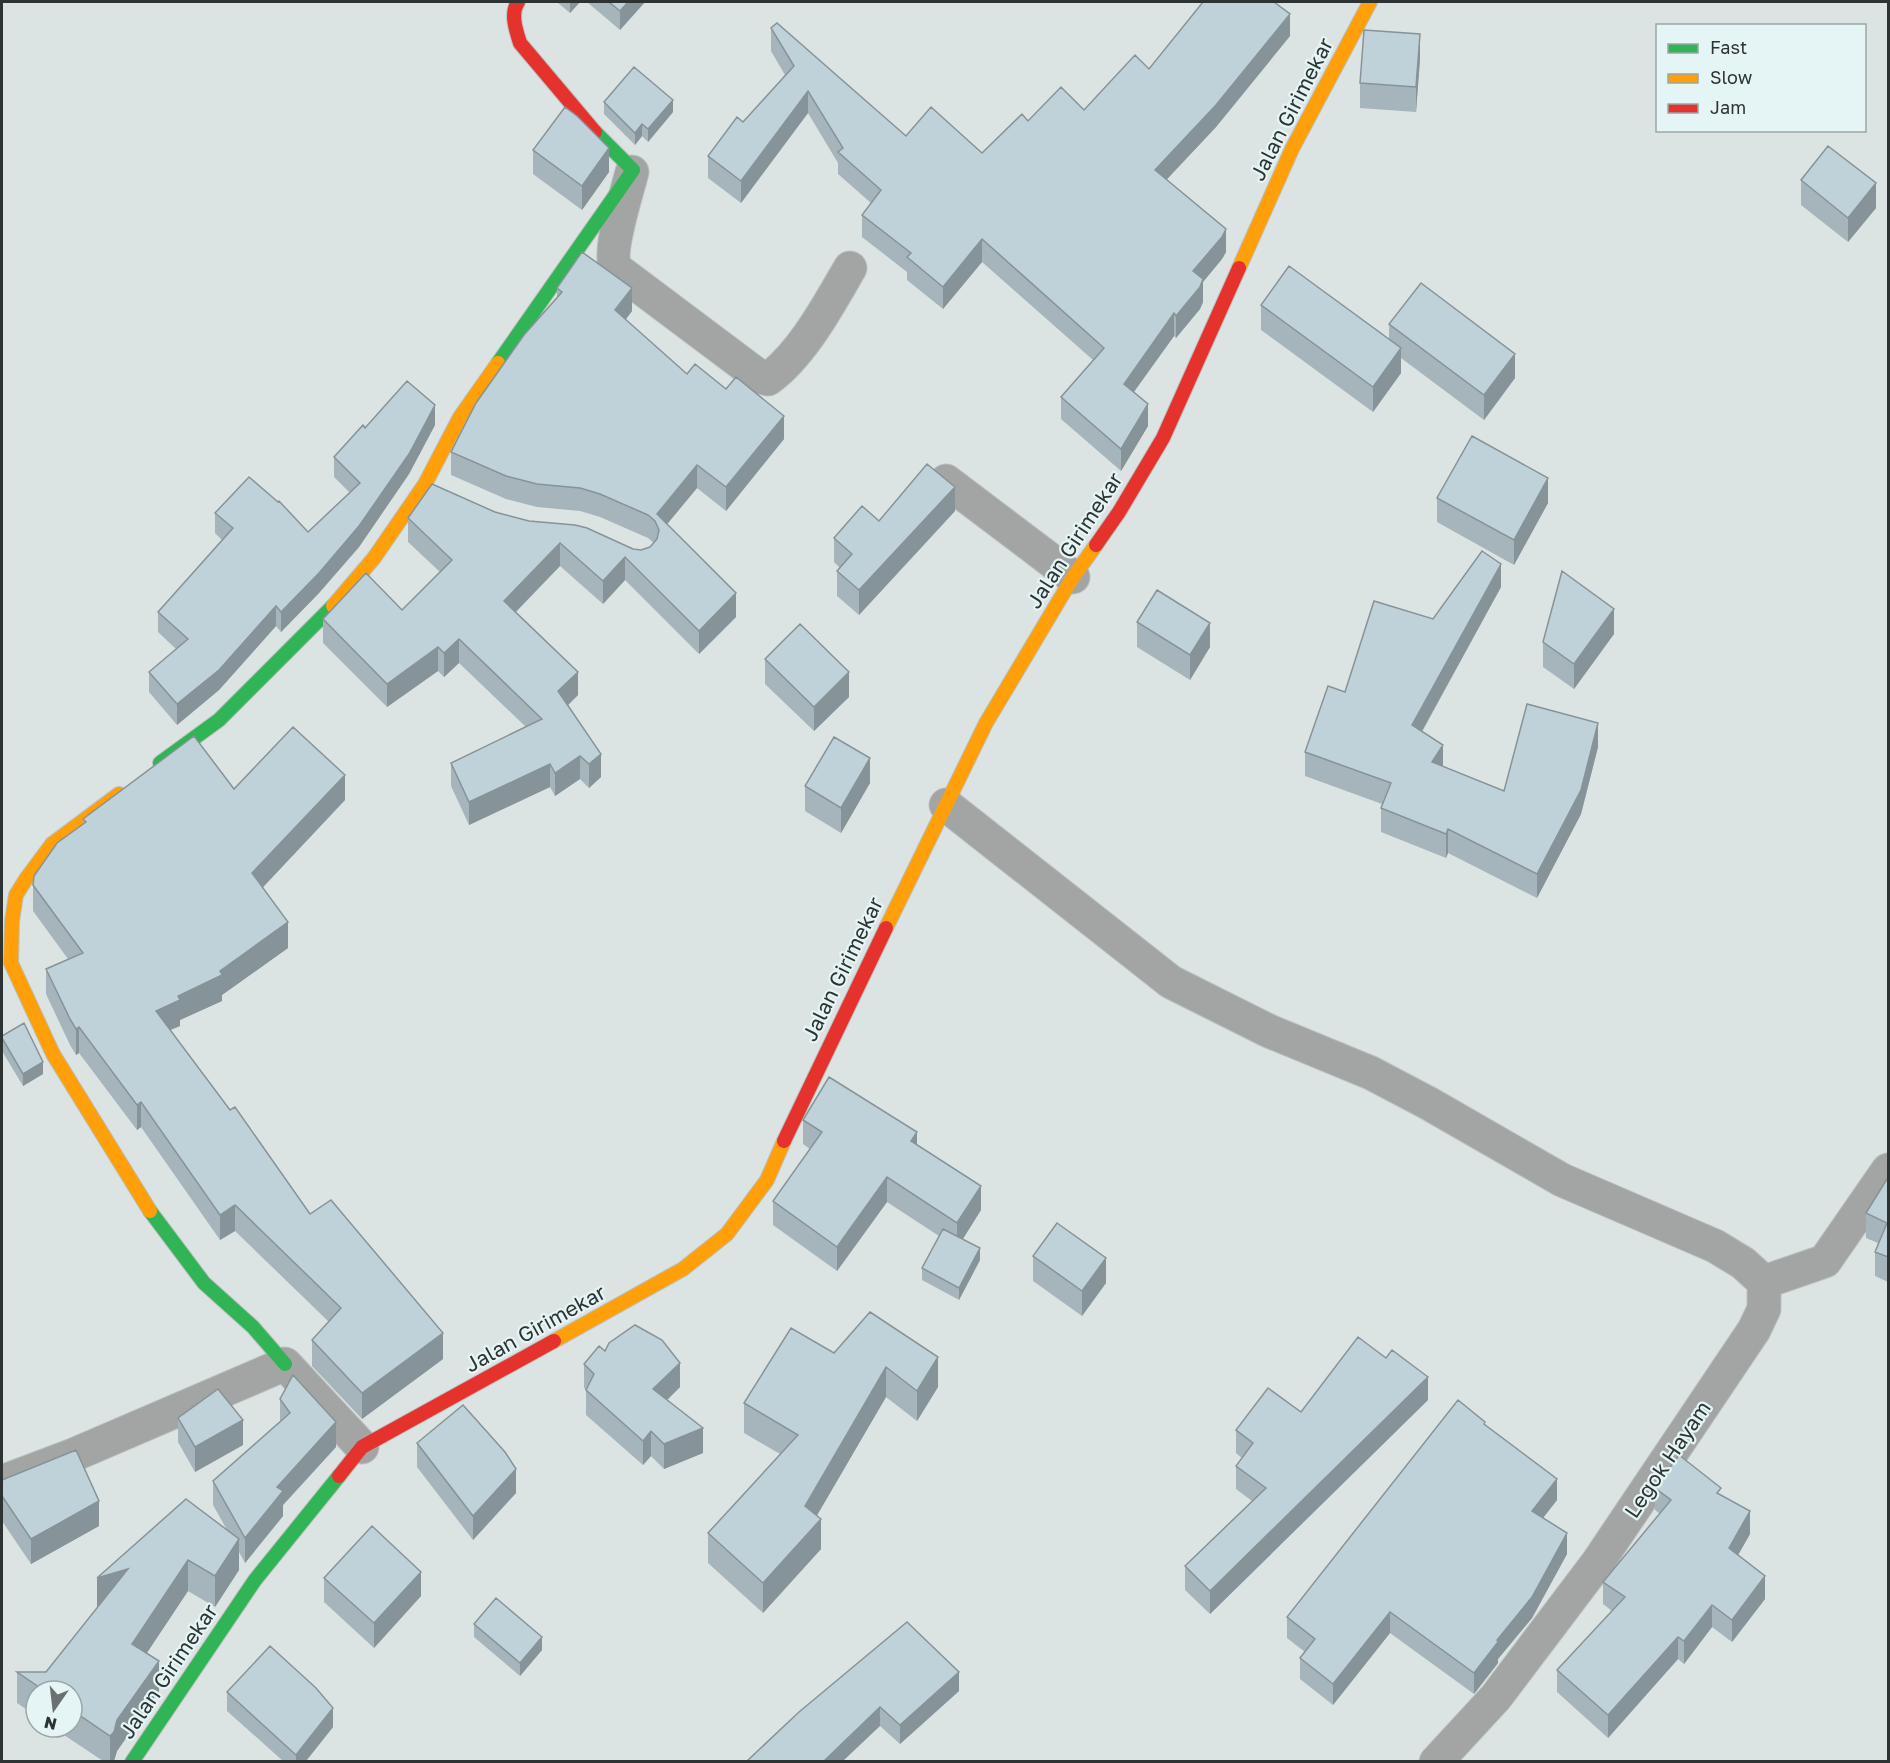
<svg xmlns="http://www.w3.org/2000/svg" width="1890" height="1763" font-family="'Golos Text',sans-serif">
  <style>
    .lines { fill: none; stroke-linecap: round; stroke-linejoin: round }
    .street-casing { stroke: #bac0bf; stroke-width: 35 }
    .fast-casing { stroke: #bac0bf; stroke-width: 16 }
    .slow-casing { stroke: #bac0bf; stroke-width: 16 }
    .jam-casing { stroke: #bac0bf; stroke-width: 16 }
    .street { stroke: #a3a5a4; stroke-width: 33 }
    .fast { stroke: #30b455; stroke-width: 14 }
    .slow { stroke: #ff9f0a; stroke-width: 14 }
    .jam { stroke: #e5322d; stroke-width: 14 }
    .wall { fill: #a5b5bb }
    .shaded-wall { fill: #869398 }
    .building { fill: #c0d2d9; stroke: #869398; stroke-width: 1.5 }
    .labels { text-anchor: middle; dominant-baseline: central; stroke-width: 4.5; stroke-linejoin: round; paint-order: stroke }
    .street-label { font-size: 21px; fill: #2d3333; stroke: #e5f4f4 }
  </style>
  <rect width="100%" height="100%" fill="#dce4e3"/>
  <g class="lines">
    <!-- street casing -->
    <g class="street-casing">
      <path id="street" d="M632 172C627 192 607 253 616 269L760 377 768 379C802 355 829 304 850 268
        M946 481 1073 577
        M946 805 1171 982 1269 1031 1371 1073 1428 1103 1562 1180 1715 1246 1743 1263 1764 1282
        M1764 1282 1825 1261 1888 1170
        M2 1482 71 1456 285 1364 362 1447
        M1436 1762 1496 1697 1598 1562 1754 1330 1764 1309V1282"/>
    </g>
    <!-- fast casing -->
    <g class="fast-casing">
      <path id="fast" d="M498 363 633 170 595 132
        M160 763 219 720 333 606
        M150 1211 204 1283 253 1327 285 1364
        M132 1762 255 1580 339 1476"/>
    </g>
    <!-- slow casing -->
    <g class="slow-casing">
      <path id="slow" d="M1239 268 1292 149 1370 2
        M333 606 374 558 425 484 460 417 498 363
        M119 794 52 844 26 879 16 895 12 921 11 963 53 1054 150 1211
        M886 928 986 723 1073 577 1096 545
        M554 1341 683 1269 727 1234 767 1180 784 1141"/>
    </g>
    <!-- jam casing -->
    <g class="jam-casing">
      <path id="jam" d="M518 2C510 14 516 30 520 43L595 132
        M1096 545 1119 512 1163 438 1239 268
        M784 1141 886 928
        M339 1476 362 1447 554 1341"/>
    </g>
    <!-- street -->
    <use href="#street" class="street"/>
    <!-- fast -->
    <use href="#fast" class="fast"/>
    <!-- slow -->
    <use href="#slow" class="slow"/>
    <!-- jam -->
    <use href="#jam" class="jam"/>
  </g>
  <!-- wall -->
  <path class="wall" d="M557 2H580L570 13Z
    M587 2H645L620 30Z
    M771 28 906 136 982 153 1028 121 1084 110 1149 69 1290 36 1216 127 1166 180 1226 252 1222 259 1203 282V302L1200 309 1176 338 1174 336 1133 392 1148 426 1121 471 1061 419V397L1093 360 982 262 943 309 907 280V272L862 237V215L871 203 838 174V163L808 113 741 203 708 178V156L743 122 785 75 771 51Z
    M1420 59 1416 112 1360 108V83Z
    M604 102 673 112 648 142 642 136 635 145 604 114Z
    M533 150 609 172 582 210 533 174Z
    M1801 180 1876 208 1848 242 1801 205Z
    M557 288 632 311 625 320 687 374 784 439 726 511 697 488 667 524 736 617 699 654 625 580 603 604 560 566 516 612 578 695 568 705 601 777 589 788 580 779 555 796 550 787 469 825 451 786V763L526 727 459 663 444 677 438 671 387 707 323 643V619L402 610 440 572 408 542V518L495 512 633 549 641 550 650 547 654 543 648 538 600 517 580 511 537 507 506 499 451 475V452L557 298Z
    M1261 305 1389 340V324L1515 378 1484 420 1401 358V373L1373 412 1261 330Z
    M435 425 409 474 359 547 319 593 281 632 276 626 219 690 177 725 149 692V672L176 649 158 632V612L222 540 215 533V513L308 532 350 493 334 477V457L365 428Z
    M1437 498 1548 503 1514 565 1437 522Z
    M955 511 859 615 837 596V571L840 568 834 562V538L879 521Z
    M1501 587 1422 732 1443 766 1504 791 1598 747 1581 814 1537 898 1448 853 1446 858 1381 832V808L1382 804 1305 776V752L1345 692 1433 619Z
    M1137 622 1210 647 1190 680 1137 647Z
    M1614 634 1574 689 1543 667V642Z
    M765 659 849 697 814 731 765 684Z
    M870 783 841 833 805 811V786Z
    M234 789 345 800 263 887 288 948 222 995V1001L180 1020V1026L170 1030 230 1110 310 1214 443 1359 362 1419 312 1366V1340L329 1322 235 1231 220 1240 141 1127 137 1130 79 1053 76 1055 70 1045 46 994V969L68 959 33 911V885L83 824V819Z
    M2 1036 43 1074 23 1086 2 1051Z
    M803 1120 917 1145 981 1210 963 1239 980 1260 959 1300 922 1280V1268L939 1236 887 1202 837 1271 773 1225V1201L810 1149 803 1144Z
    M1888 1180V1282L1875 1276V1252L1878 1243 1866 1238V1213Z
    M1033 1256 1106 1283 1082 1316 1033 1281Z
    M870 1312 938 1387 917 1421 886 1397 817 1515 821 1549 763 1613 708 1563V1533L780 1454 744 1433V1403L834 1353Z
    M605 1351 680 1387 667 1400 703 1453 664 1469 651 1456 643 1465 586 1415V1390L584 1388V1364Z
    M280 1399 336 1447 283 1505V1516L245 1563 239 1552V1570L215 1607 188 1591 147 1653 159 1691 117 1751 114 1761H103L52 1727H72V1691H36V1716L17 1703V1672H46L227 1530 213 1505V1481L280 1421Z
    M1428 1400 1210 1614 1185 1590V1566L1252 1501 1236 1489V1466L1242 1458 1236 1453V1430L1301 1412Z
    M178 1418 243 1445 195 1472 178 1442Z
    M1485 1425 1557 1500 1543 1518 1567 1554 1532 1618 1498 1659V1663L1474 1694 1390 1633 1333 1705 1300 1679V1658L1305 1652 1287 1638V1617Z
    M417 1443 516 1493 473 1540 417 1467Z
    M2 1480 99 1526 31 1564 2 1521Z
    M1655 1488 1721 1495 1750 1534 1738 1555 1765 1599 1732 1642 1712 1627 1684 1664 1678 1659 1608 1738 1557 1692V1670L1612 1611 1603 1604V1582L1660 1514 1655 1510Z
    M324 1578 421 1596 374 1648 324 1602Z
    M474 1624 542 1650 520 1676 474 1637Z
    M959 1691 900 1744 880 1726 799 1712Z
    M227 1692 333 1727 306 1761H283L227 1711Z"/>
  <!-- shaded-wall -->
  <path class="shaded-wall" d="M570 2H580L570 13Z
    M628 2H645L620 30V11Z
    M1290 14V36L1216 127 1155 192V170Z
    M1420 34V59L1416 112V87Z
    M808 91V113L741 203V181Z
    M673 100V112L648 142V129Z
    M642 124V136L635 145V133Z
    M609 148V172L582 210V186Z
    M1876 183V208L1848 242V218Z
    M1226 229V252L1222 259 1203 282V302L1200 309 1176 338V316L1193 271Z
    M982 239V262L943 309V287Z
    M632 288V311L615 334V310Z
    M1174 313V336L1124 406V384Z
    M1401 348V373L1373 412V387Z
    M1515 354V378L1484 420V395Z
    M1148 404V426L1121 471V449Z
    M435 405V425L409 474 359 547 319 593 281 632V612Z
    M784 416V439L726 511V487Z
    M697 465V488L659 534 657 514Z
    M1548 478V503L1514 565V540Z
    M955 487V511L859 615V590Z
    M560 543V566L504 624V601Z
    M625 557V580L603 604V581Z
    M1501 564V587L1412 749V725Z
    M736 593V617L699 654V631Z
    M276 606V626L219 690 177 725V704Z
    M1614 609V634L1574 689V664Z
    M1210 623V647L1190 680V655Z
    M459 639V663L444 677V653Z
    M438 647V671L387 707V684Z
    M578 672V695L558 715V691Z
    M849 672V697L814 731V707Z
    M1598 723V747L1581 814 1537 898V874Z
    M1443 745V769L1432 762Z
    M601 754V777L589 788V764Z
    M580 756V779L555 796V773Z
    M870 758V783L841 833V808Z
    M550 764V787L469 825V802Z
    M345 775V800L252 899V873Z
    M1448 829V853L1446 858V834Z
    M288 922V948L222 995V1001L180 1020V1026L156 1036V1011L178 996 220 971Z
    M79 1027V1053L76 1055V1029Z
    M43 1062V1074L23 1086V1074Z
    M141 1102V1127L137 1130V1105Z
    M917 1132V1156L911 1141Z
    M887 1177V1202L837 1271V1247Z
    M981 1186V1210L957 1248V1223Z
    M235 1205V1231L220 1240V1215Z
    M980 1248V1260L959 1300V1288Z
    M1106 1258V1283L1082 1316V1291Z
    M443 1333V1359L362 1419V1393Z
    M938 1357V1387L917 1421V1391Z
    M680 1363V1387L653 1414V1389Z
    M886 1367V1397L805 1536V1506Z
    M1428 1377V1400L1210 1614V1591Z
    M243 1420V1445L195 1472V1447Z
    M336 1422V1447L283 1505V1516L245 1563V1538L277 1487Z
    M703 1428V1453L664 1469V1444Z
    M651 1431V1456L643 1465V1441Z
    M516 1469V1493L473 1540V1516Z
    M1557 1479V1500L1532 1532V1511Z
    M99 1501V1526L31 1564V1539Z
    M1750 1511V1534L1729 1571V1548Z
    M821 1519V1549L763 1613V1583Z
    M1567 1533V1554L1532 1618 1498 1659V1663L1474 1694V1673L1497 1640Z
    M239 1539V1570L215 1607V1576Z
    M188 1560V1591L132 1675V1644Z
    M128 1569 97 1609V1578Z
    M421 1572V1596L374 1648V1623Z
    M1765 1576V1599L1732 1642V1620Z
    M1712 1605V1627L1684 1664V1641Z
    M1390 1612V1633L1333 1705V1684Z
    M542 1637V1650L520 1676V1663Z
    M1678 1637V1659L1608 1738V1715Z
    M159 1661V1691L117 1751 114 1761H110V1736L117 1720Z
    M959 1672V1691L900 1744V1725Z
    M880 1707V1726L843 1761H824Z
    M333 1708V1727L306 1761H296V1755Z"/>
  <!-- building -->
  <path class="building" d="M609 2H628L620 11Z
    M1203 2H1274L1290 14 1216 105 1155 170 1226 229 1222 237 1193 271 1203 279 1200 287 1176 316 1174 313 1124 384 1148 404 1121 449 1061 397 1104 348 982 239 943 287 907 257 911 253 862 215 881 190 838 152 843 148 808 91 741 181 708 156 737 117 743 122 794 66 771 28 777 23 906 136 931 107 982 153 1022 114 1028 121 1061 87 1084 110 1135 55 1149 69Z
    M1364 30 1420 34 1416 87 1360 83Z
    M634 67 673 100 648 129 642 124 635 133 604 102Z
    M565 107 577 116 609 148 582 186 533 150Z
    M1828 146 1876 183 1848 218 1801 180Z
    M582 252 632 288 615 310 687 374 695 364 726 389 736 377 784 416 726 487 697 465 657 514 736 593 699 631 625 557 603 581 560 543 504 601 578 672 558 691 601 754 589 764 580 756 555 773 550 764 469 802 451 763 542 719 459 639 444 653 438 647 387 684 323 619 366 573 402 610 452 560 408 518 432 484 495 512 529 521 575 525 587 528 633 549 641 550 650 547 657 539 659 530 655 521 648 515 600 494 580 488 537 484 506 476 451 452 476 403 524 335 562 292 557 288Z
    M1289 266 1401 348 1373 387 1261 305Z
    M1421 283 1515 354 1484 395 1389 324Z
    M407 381 435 405 409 454 359 526 319 573 281 612 276 606 219 670 177 704 149 672 188 639 158 612 233 528 215 513 249 477 278 502 279 501 308 532 360 483 334 457 363 425 365 428Z
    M1472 436 1548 478 1514 540 1437 498Z
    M927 464 955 487 859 590 837 571 852 554 834 538 862 506 879 521Z
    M1482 551 1501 564 1412 725 1443 745 1432 762 1504 791 1527 704 1598 723 1581 790 1537 874 1448 829 1446 834 1381 808 1391 783 1305 752 1328 686 1345 692 1374 601 1433 619Z
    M1562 571 1614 609 1574 664 1543 642Z
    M1157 590 1210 623 1190 655 1137 622Z
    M800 624 849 672 814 707 765 659Z
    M293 727 345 775 252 873 288 922 220 971 222 975 178 996 180 1000 156 1011 230 1110 235 1107 310 1214 331 1200 443 1333 362 1393 312 1340 341 1308 235 1205 220 1215 141 1102 137 1105 79 1027 76 1029 70 1019 46 969 83 953 33 885 34 876 57 843 86 822 83 819 194 736 234 789Z
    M834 737 870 758 841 808 805 786Z
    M24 1023 43 1062 23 1074 2 1038V1036Z
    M829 1077 917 1132 911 1141 981 1186 957 1223 887 1177 837 1247 773 1201 822 1132 803 1120Z
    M1887 1179 1888 1180V1257L1875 1252 1887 1223 1866 1213Z
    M1057 1223 1106 1258 1082 1291 1033 1256Z
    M943 1229 980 1248 959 1288 922 1268Z
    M870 1312 938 1357 917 1391 886 1367 805 1506 821 1519 763 1583 708 1533 798 1435 744 1403 791 1328 834 1353Z
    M635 1325 662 1340 680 1363 653 1389 703 1428 664 1444 651 1431 643 1441 586 1390 594 1374 584 1364 599 1346 605 1351 609 1343Z
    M1358 1337 1386 1358 1392 1350 1428 1377 1210 1591 1185 1566 1266 1488 1236 1466 1253 1443 1236 1430 1268 1388 1301 1412Z
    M293 1375 336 1422 277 1487 283 1491 245 1538 213 1481 290 1413 280 1399Z
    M218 1389 243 1420 195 1447 178 1418Z
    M1458 1400 1485 1422 1484 1424 1557 1479 1532 1511 1567 1533 1532 1597 1497 1640 1498 1642 1474 1673 1390 1612 1333 1684 1300 1658 1315 1639 1287 1617Z
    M463 1405 505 1452 516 1469 473 1516 417 1443Z
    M76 1450 99 1501 31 1539 2 1496V1480Z
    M1679 1455 1721 1488 1717 1493 1750 1511 1729 1548 1765 1576 1732 1620 1712 1605 1684 1641 1678 1637 1608 1715 1557 1670 1625 1597 1603 1582 1671 1500 1655 1488Z
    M186 1499 239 1539 215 1576 188 1560 132 1644 159 1661 117 1720 114 1732 110 1736 72 1710V1691H45L17 1672H46L128 1569 97 1578Z
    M372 1526 421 1572 374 1623 324 1578Z
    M496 1598 542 1637 520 1663 474 1624Z
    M907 1622 959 1672 900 1725 880 1707 824 1761H747L799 1712Z
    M270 1646 316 1688 333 1708 296 1755 227 1692Z"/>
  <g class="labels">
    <!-- street labels -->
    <g class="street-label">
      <text transform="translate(1291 109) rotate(-63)">Jalan Girimekar</text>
      <text transform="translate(1074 540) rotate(-57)">Jalan Girimekar</text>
      <text transform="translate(842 969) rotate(-64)">Jalan Girimekar</text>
      <text transform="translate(535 1328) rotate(-29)">Jalan Girimekar</text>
      <text transform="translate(1667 1459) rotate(-56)">Legok Hayam</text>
      <text transform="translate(168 1671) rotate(-56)">Jalan Girimekar</text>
    </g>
  </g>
  <!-- border -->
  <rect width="1890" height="1763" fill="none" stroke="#2d3333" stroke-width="6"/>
  <!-- legend -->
  <rect x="1656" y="24" width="210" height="108" fill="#e5f4f4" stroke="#9ba7a7" stroke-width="1.5"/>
  <rect x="1668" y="44" width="30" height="9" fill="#30b455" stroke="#9ba7a7" stroke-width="1.5"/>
  <text x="1710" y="54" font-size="18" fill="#2d3333">Fast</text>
  <rect x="1668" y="74" width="30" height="9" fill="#ff9f0a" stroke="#9ba7a7" stroke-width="1.5"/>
  <text x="1710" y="84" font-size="18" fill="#2d3333">Slow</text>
  <rect x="1668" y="104" width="30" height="9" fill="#e5322d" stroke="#9ba7a7" stroke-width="1.5"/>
  <text x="1710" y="114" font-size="18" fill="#2d3333">Jam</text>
  <!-- north arrow -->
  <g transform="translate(54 1709) rotate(194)"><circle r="28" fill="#e5f4f4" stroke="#9ba7a7" stroke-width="1.5"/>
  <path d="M0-4.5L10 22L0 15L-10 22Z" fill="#6a7171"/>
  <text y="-9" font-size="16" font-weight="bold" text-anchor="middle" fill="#2d3333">N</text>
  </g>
</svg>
